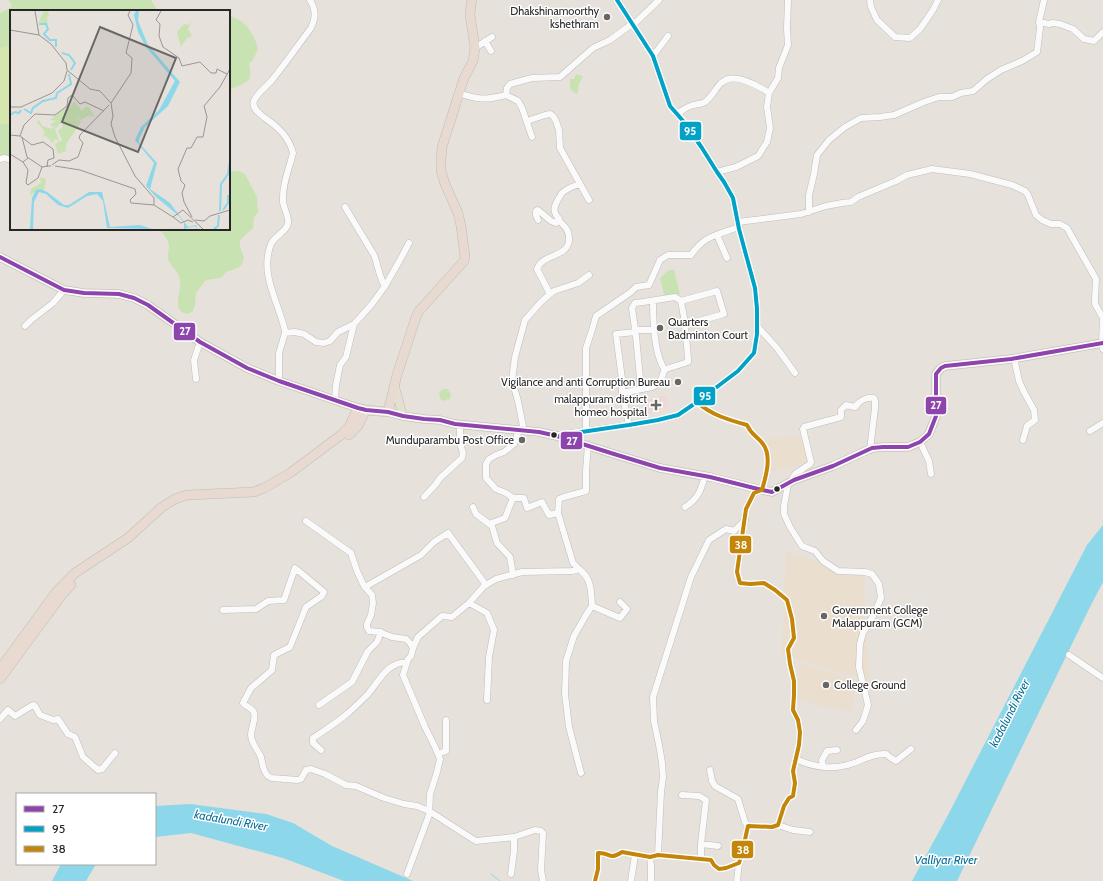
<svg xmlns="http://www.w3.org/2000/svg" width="1103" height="881" font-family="Cabin,sans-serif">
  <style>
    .education { fill: #eadfcf }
    .medical { fill: #edd9d8 }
    .green { fill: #c9e2b2 }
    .pitch { fill: #d6e6af }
    .water { fill: #8cd7ea }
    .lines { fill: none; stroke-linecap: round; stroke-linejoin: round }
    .stream { stroke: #8cd7ea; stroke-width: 1 }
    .minor-casing { stroke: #bfbdbd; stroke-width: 7 }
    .major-casing { stroke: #bebdbb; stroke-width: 9 }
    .highway-casing { stroke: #bebdbb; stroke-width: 10 }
    .minor { stroke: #fbfafa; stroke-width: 6 }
    .major { stroke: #e6dfd1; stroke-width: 8 }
    .highway { stroke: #e8dad1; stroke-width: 9 }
    .bus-1-casing { stroke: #fff; stroke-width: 7 }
    .bus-2-casing { stroke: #fff; stroke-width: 7 }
    .bus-3-casing { stroke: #fff; stroke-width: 7 }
    .bus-1 { stroke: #8e44ad; stroke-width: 4 }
    .bus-2 { stroke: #02a2c6; stroke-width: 4 }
    .bus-3 { stroke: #c3860a; stroke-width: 4 }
    .poi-dot { fill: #696765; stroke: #fff; stroke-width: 1.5 }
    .bus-dot { fill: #262626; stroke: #fff; stroke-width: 1.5 }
    .labels { text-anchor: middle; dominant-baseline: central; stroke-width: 3; stroke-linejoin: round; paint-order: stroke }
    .poi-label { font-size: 11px; fill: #262626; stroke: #fff; text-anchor: end }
    .water-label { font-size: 12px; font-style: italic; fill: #096e98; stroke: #fff }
    .inset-river { fill: none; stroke: #8cd7ea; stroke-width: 2 }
    .inset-road { fill: none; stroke: #999693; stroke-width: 1 }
    .view { fill: #696765; fill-opacity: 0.15; stroke: #696765; stroke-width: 2 }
    .inset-edge { fill: none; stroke: #262626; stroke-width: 2 }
    .line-badge { stroke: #fff; stroke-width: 1.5 }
    .badge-label { font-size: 11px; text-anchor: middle; font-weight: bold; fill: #fff }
  </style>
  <rect width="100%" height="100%" fill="#e6e1db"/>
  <!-- education -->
  <path class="education" d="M804 436 809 463 770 472 768 439Z
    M786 551 863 577 869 681 782 655Z
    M799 663 852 679 855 691 851 712 798 700Z"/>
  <!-- medical -->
  <path class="medical" d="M665 395 669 407 647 414 643 402Z"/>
  <!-- green -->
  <path class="green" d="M7 0H151L158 11H11V157L0 155V13L12 7 10 1Z
    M232 17C246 20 255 36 258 49L253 60 249 64C254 87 242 81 229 91V18Z
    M576 74 583 76 579 84 578 92 576 94 570 89V79H574Z
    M234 171H239L245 174 257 197 258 212 254 217 253 228 240 240V246L244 258 242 264 238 268 226 272 222 277 216 279H211L205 281 196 293 195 305 193 311 188 314C170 311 182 293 180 280 179 271 171 267 168 259 167 255 169 251 169 247 169 240 163 232 157 229H229V172Z
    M669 270H674L680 294 664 295 660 278Z
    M443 389H448L451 395 450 399 442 401 440 398 439 393Z"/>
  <!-- pitch -->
  <path class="pitch" d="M11 45V124H0V48Z"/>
  <!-- water -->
  <path class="water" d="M1103 525V582L1089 609 957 881H912L947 817 1087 545Z
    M190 804 266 814 293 823 332 846 413 881H344L283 858 191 833 155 837V806Z
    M61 864H96L86 881H52Z"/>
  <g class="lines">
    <!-- stream -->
    <path class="stream" d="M491 874 500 881"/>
    <!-- minor casing -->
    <g class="minor-casing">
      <path id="minor" d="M870 0 871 7 877 20 895 37 910 38 920 29 933 10 938 0
        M1039 22 1049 24 1053 23 1060 24 1073 29 1084 39 1094 41 1103 32
        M633 25 659 0
        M485 41 491 51
        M475 48 492 37
        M653 56 668 36
        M459 93C477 100 487 100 506 95
        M677 114C682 110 687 107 693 105 697 104 702 104 705 102 712 97 715 89 721 83 734 71 757 85 769 93
        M527 121 545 115 550 114 553 116 556 121 559 130 560 148 589 200
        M532 137 522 108 518 101 506 95 507 88 510 84 532 78 560 77 593 48 610 40 632 24
        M0 159 5 158 11 160
        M717 172 736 167 758 156 767 142 770 128 767 107 769 93 778 78 779 68 788 45 787 29 788 0
        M345 207 374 255C378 265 379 277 385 286
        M809 212V195L814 174 817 155 829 140 845 127 861 118 880 117 894 115 924 102 939 97H952L961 93 973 91 987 79 1001 70 1022 61 1037 52 1040 28 1039 22 1044 0
        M538 220 536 215V211L538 210 551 221 556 223 559 219C552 211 554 206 559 198 560 196 561 194 562 193 567 188 574 186 580 184
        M738 222 801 214 826 206 842 203 851 202 858 197 896 181 907 175 932 169 970 174 1012 185 1025 191 1028 195 1036 215 1042 220 1051 224H1060L1067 228 1096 279 1095 299V304L1103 318 1102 343 1103 349
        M717 235 727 258
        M550 294 537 269C542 253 570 258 569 238 569 230 564 225 558 220
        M653 301C653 320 654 355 665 370
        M25 326 31 320 53 303 64 290
        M757 326 777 348 795 373
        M635 330H654
        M285 333 295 332 304 334 316 342 324 343 330 341 338 332 354 324 372 304 385 286 400 260 409 243
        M1014 358 1019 381 1024 392 1034 410 1035 420 1027 426 1023 440
        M196 379 194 360 200 342
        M279 381V353L285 333V331C279 303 259 274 271 244 274 237 288 230 288 223 289 218 284 208 283 202 282 185 289 169 293 153 289 137 278 127 265 118 260 114 251 108 254 101 256 94 267 86 272 80 286 63 298 45 311 28 316 17 316 10 310 0
        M641 389 636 336 632 308 635 303 643 302 675 297 681 301
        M622 393V379L616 334 635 332
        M335 401 336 385 340 365 346 357 354 324
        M629 425 622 393 652 387 660 383 664 371 666 369 688 362C688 348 685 337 685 323L681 301 717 291 724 314 685 325
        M586 431V348L592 330 596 316 631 292 636 287 649 285 660 260 668 255H691C705 235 717 235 739 227
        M1090 431 1103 423
        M558 435 629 425 658 420 678 415 697 402 738 371 754 353 757 334V309L755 288 739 229 733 198 724 182 717 172 702 148 684 122 670 106 653 56 617 0
        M920 442 929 461 931 474
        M790 482 795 474 810 464 811 462 803 429 804 427 841 417V410L846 405 855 407C859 401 866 397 874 398L875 401V408L870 450
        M788 484 784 506V514L790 527 802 546 815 551 823 561 838 571 865 572 872 574 879 584 881 598 873 616 863 633 860 644 859 667 868 705 863 721 856 730
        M424 497 436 484 440 478 462 458 463 453 460 443V424
        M513 498H524L527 508 542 502 549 515 558 513 559 499 564 497 586 491V471L588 445
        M473 507 476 514 492 526 497 543 510 557 513 575
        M685 507C698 499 701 490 705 476
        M558 513 573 563 579 569
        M306 521 351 553 357 571 364 586 372 595 373 603 371 615 367 624V627L369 631 379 632 392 637 406 639 410 643 413 648 411 656 408 659 403 675 425 727 435 747 438 754
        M489 524 505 518 513 498 506 493 496 489 486 478V464L489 459 496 455 504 452 514 444 519 430 523 426 518 401 512 380 515 357 525 320 541 302 550 294 554 291 578 283 589 275
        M365 587 421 555 434 542 448 533 486 585
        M469 603 487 613 494 630 489 657 487 700
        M592 606 620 618 627 609 620 602
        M223 610 256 609 268 601 284 600 295 568 324 592 322 596 306 607 290 647 274 655 272 670 251 688 243 703C246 707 253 708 254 713 256 721 251 728 251 735 251 743 258 750 261 757 262 763 263 770 267 775 268 777 270 777 272 778L298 780 301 779 306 770 311 769 325 774 346 785 356 786 384 798 404 804 417 806 429 811 471 838 476 841 514 837 535 830 541 831 543 833 541 870 543 881
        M413 648 418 637 442 616 452 617 469 603 484 586 496 579 522 572 572 571 579 569C592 579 591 591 592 606L586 615 574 636 566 661 565 694 569 727 581 773
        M1069 655 1103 678
        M319 705 352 682 368 651 377 642 381 632
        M0 719 8 710 15 716 33 705 35 706 40 715 53 720 58 719 68 734 75 737 83 757 98 770 102 769 115 753
        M321 750 313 743V738C325 730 338 722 348 713 355 707 362 700 368 694 380 680 386 663 407 662
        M796 759C814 768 835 770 854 763 864 759 875 753 886 754L891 758 896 761 911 749
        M823 766 822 760 827 751 837 750
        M710 770 712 781 715 786 738 799 745 822 748 826
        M682 795 699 796 706 800 701 844V859
        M778 825 793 830 810 832
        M701 844 718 846
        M658 855 661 792 663 777 662 763 659 745 654 721 653 697 691 577 709 540 726 529 734 531 745 520
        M650 857 651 866V881
        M407 874 429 815 430 794 437 772 440 759 438 754 446 751V720
        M511 874 514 851V837
        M595 881 598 869V853C611 852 608 861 622 852L650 857 658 855 711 860 714 865 719 869 726 868 739 863 742 853 748 826 772 827 778 825 784 806 789 798 793 796 795 783 793 771 799 745 800 732 798 720 793 710 794 695V681L790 664 788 649 794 638 792 619 787 600 775 590 764 583 750 584 740 583 737 572 746 509 754 493 762 490C766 476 772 456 763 444 756 435 752 436 747 425 729 420 711 415 697 402
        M631 881 635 855
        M737 881 739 863"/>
    </g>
    <!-- major casing -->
    <g class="major-casing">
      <path id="major" d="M0 257 64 290 84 293 119 294 134 298 148 305 200 342 247 368 279 381 358 408
        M395 387 403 416
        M388 412 403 416 424 419 440 420 455 424 539 432 557 436 614 454 660 468 710 477 762 490 772 492 794 480 833 466 872 448 883 447H908L920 442 929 434 936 416V374L941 368 945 366 1011 359 1103 343"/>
    </g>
    <!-- highway casing -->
    <g class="highway-casing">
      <path id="highway" d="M349 435 358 426 366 410
        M0 669 57 591 75 573 128 538 162 507 175 499 187 495 254 492 264 488 290 473 341 435 349 427 358 408 366 410 388 412 397 375 416 317 419 311 464 261 465 256 461 226 458 213 445 184 441 171V160L442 147 464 78 473 61 475 48 470 15 471 4 472 0
        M0 679 61 596 71 585"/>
    </g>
    <!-- minor -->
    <use href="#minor" class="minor"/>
    <!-- major -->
    <use href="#major" class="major"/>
    <!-- highway -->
    <use href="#highway" class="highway"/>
    <!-- bus-1 casing -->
    <g class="bus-1-casing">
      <path id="bus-1" d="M0 257 64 290 84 293 119 294 134 298 148 305 200 342 247 368 279 381 358 408 366 410 388 412 403 416 424 419 440 420 455 424 539 432 557 436 614 454 660 468 710 477 762 490 772 492 794 480 833 466 872 448 883 447H908L920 442 929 434 936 416V374L941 368 945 366 1011 359 1103 343"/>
    </g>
    <!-- bus-2 casing -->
    <g class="bus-2-casing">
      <path id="bus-2" d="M561 435 629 425 658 420 678 415 697 402 738 371 754 353 757 334V309L755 288 739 229 733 198 724 182 717 172 702 148 684 122 670 106 653 56 617 0"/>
    </g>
    <!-- bus-3 casing -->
    <g class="bus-3-casing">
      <path id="bus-3" d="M595 881 598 869V853C611 852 608 861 622 852L650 857 658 855 711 860 714 865 719 869 726 868 739 863 742 853 748 826 772 827 778 825 784 806 789 798 793 796 795 783 793 771 799 745 800 732 798 720 793 710 794 695V681L790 664 788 649 794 638 792 619 787 600 775 590 764 583 750 584 740 583 737 572 746 509 754 493 762 490C766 476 772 456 763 444 756 435 752 436 747 425 729 420 711 415 697 402"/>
    </g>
    <!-- bus-1 -->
    <use href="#bus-1" class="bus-1"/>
    <!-- bus-2 -->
    <use href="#bus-2" class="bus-2"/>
    <!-- bus-3 -->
    <use href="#bus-3" class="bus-3"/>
  </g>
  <!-- markers -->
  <g class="poi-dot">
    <circle cx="607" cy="17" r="4"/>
    <circle cx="660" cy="328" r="4"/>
    <circle cx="678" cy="382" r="4"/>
    <path d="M654 399h4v4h4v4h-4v4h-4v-4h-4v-4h4z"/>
    <circle cx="522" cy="440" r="4"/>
    <circle cx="824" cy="616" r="4"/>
    <circle cx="826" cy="685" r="4"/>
  </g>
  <g class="bus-dot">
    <circle cx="554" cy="435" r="3.5"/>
    <circle cx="777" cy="489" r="3.5"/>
  </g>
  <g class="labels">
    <!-- poi labels -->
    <g class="poi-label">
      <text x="599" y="11">Dhakshinamoorthy<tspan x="599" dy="13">kshethram</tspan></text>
      <text x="668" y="322" text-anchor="start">Quarters<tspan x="668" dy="13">Badminton Court</tspan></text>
      <text x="670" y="382">Vigilance and anti Corruption Bureau</text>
      <text x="647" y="399">malappuram district<tspan x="647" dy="13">homeo hospital</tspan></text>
      <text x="514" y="440">Munduparambu Post Office</text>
      <text x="832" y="610" text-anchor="start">Government College<tspan x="832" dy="13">Malappuram (GCM)</tspan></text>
      <text x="834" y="685" text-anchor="start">College Ground</text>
    </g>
    <!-- water labels -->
    <g class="water-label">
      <text transform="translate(1009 713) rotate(-63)">kadalundi River</text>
      <text transform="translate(231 820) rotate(10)">kadalundi River</text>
      <text x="946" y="859">Valliyar River</text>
    </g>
  </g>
  <!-- overview -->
  <g transform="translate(10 10)">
    <rect width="220" height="220" fill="#e6e1db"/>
    <path d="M38 1 39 6 37 7 38 16 29 12 33 2ZM183 8 178 19 182 26 177 28 171 37 167 22 174 14 179 15ZM64 91 72 101 75 97H79L85 107 78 106 71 110 66 106 71 112 56 134V141L48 144 45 134 52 130 48 120 52 118 53 111 45 119 49 131 45 129 43 133 36 126 33 127 35 122 27 112 29 110 32 116 42 119 45 116 41 117V114L46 111 40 110 53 99 60 98ZM30 167 36 169 34 180H27L20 186 21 179 31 173Z" fill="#c9e2b2"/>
    <path d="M126 1H129L128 11 138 35 170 72 158 96 135 117 129 129V133L147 153 140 179 160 193 178 217 186 215 187 219 185 216 174 219V213L169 206 146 187 136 176 144 153 125 130 131 117 149 100 165 71 136 37 128 22 124 5ZM30 179 37 182 54 195H59L79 182H92L100 217 130 215 142 219 97 218 93 191 87 184 77 186 58 198 48 195 36 184 29 182 24 192 23 219H20L22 188 26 180Z" fill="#8cd7ea"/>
    <path class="inset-river" d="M29 14H36L38 19 34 24 40 30H46V37M52 43 59 45 65 53 61 60M14 99 21 103 23 98 33 91 46 88 47 83 61 74 59 64M0 105 5 102 9 103 11 100M213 200 218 193V185M210 201 211 174 218 164 220 151M204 219 208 216 209 205"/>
    <path class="inset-road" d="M25 1 29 25 41 34 56 53 57 60M151 1 146 10 150 14 149 26 153 37 169 48 172 56 190 52 201 63H206L207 59 217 64M0 20 29 25M57 60 80 79 90 81 101 93 103 106 101 114 105 127 125 166 144 188V195M101 93 121 63 122 48 116 43 123 15 118 5 120 1M0 97H11L42 83 54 71 57 61M0 125 10 126 22 135 33 132 43 139 44 148M10 126 14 115 25 104 45 105 57 96 58 88 62 85 70 94 75 92 94 101M12 127 17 147 32 157 38 156M0 144 13 152 18 148M13 152 18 160 16 173 18 175 28 168 32 157M42 155 49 150 59 151 68 147 73 133 69 128 70 125 99 95M41 156H37L38 150 44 148M45 156 70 160 125 179 126 184 120 190 121 193 144 195 163 207 173 200 193 219M163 207 171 213 178 210 183 212M182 207 174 192 172 183 175 175 171 171 168 159 177 138H181L187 127H193L197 107 194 96 210 77 220 59M185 210 194 211 200 206 220 200"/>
    <path class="view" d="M90 17 166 48 128 142 52 112Z"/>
    <rect width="220" height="220" class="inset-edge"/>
  </g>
  <g class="line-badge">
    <rect x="679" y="121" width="23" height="20" rx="4" fill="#02a2c6"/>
    <rect x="173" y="322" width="23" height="19" rx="4" fill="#8e44ad"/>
    <rect x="693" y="386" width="23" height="20" rx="4" fill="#02a2c6"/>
    <rect x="925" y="396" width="22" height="19" rx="4" fill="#8e44ad"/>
    <rect x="560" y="431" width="23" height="19" rx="4" fill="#8e44ad"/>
    <rect x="729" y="535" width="23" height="19" rx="4" fill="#c3860a"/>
    <rect x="731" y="840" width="23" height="19" rx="4" fill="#c3860a"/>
  </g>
  <g class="badge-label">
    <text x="690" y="135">95</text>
    <text x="185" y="335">27</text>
    <text x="705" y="400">95</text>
    <text x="936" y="409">27</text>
    <text x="572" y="445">27</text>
    <text x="741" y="549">38</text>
    <text x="743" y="854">38</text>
  </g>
  <!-- legend -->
  <rect x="16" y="793" width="140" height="72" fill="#ffffff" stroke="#a8a8a8"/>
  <rect x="24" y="806" width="20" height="6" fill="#8e44ad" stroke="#a8a8a8"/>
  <text x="52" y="813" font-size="12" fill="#262626">27</text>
  <rect x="24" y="826" width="20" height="6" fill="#02a2c6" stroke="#a8a8a8"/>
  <text x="52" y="833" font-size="12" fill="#262626">95</text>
  <rect x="24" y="846" width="20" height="6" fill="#c3860a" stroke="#a8a8a8"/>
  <text x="52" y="853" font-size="12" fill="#262626">38</text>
</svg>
